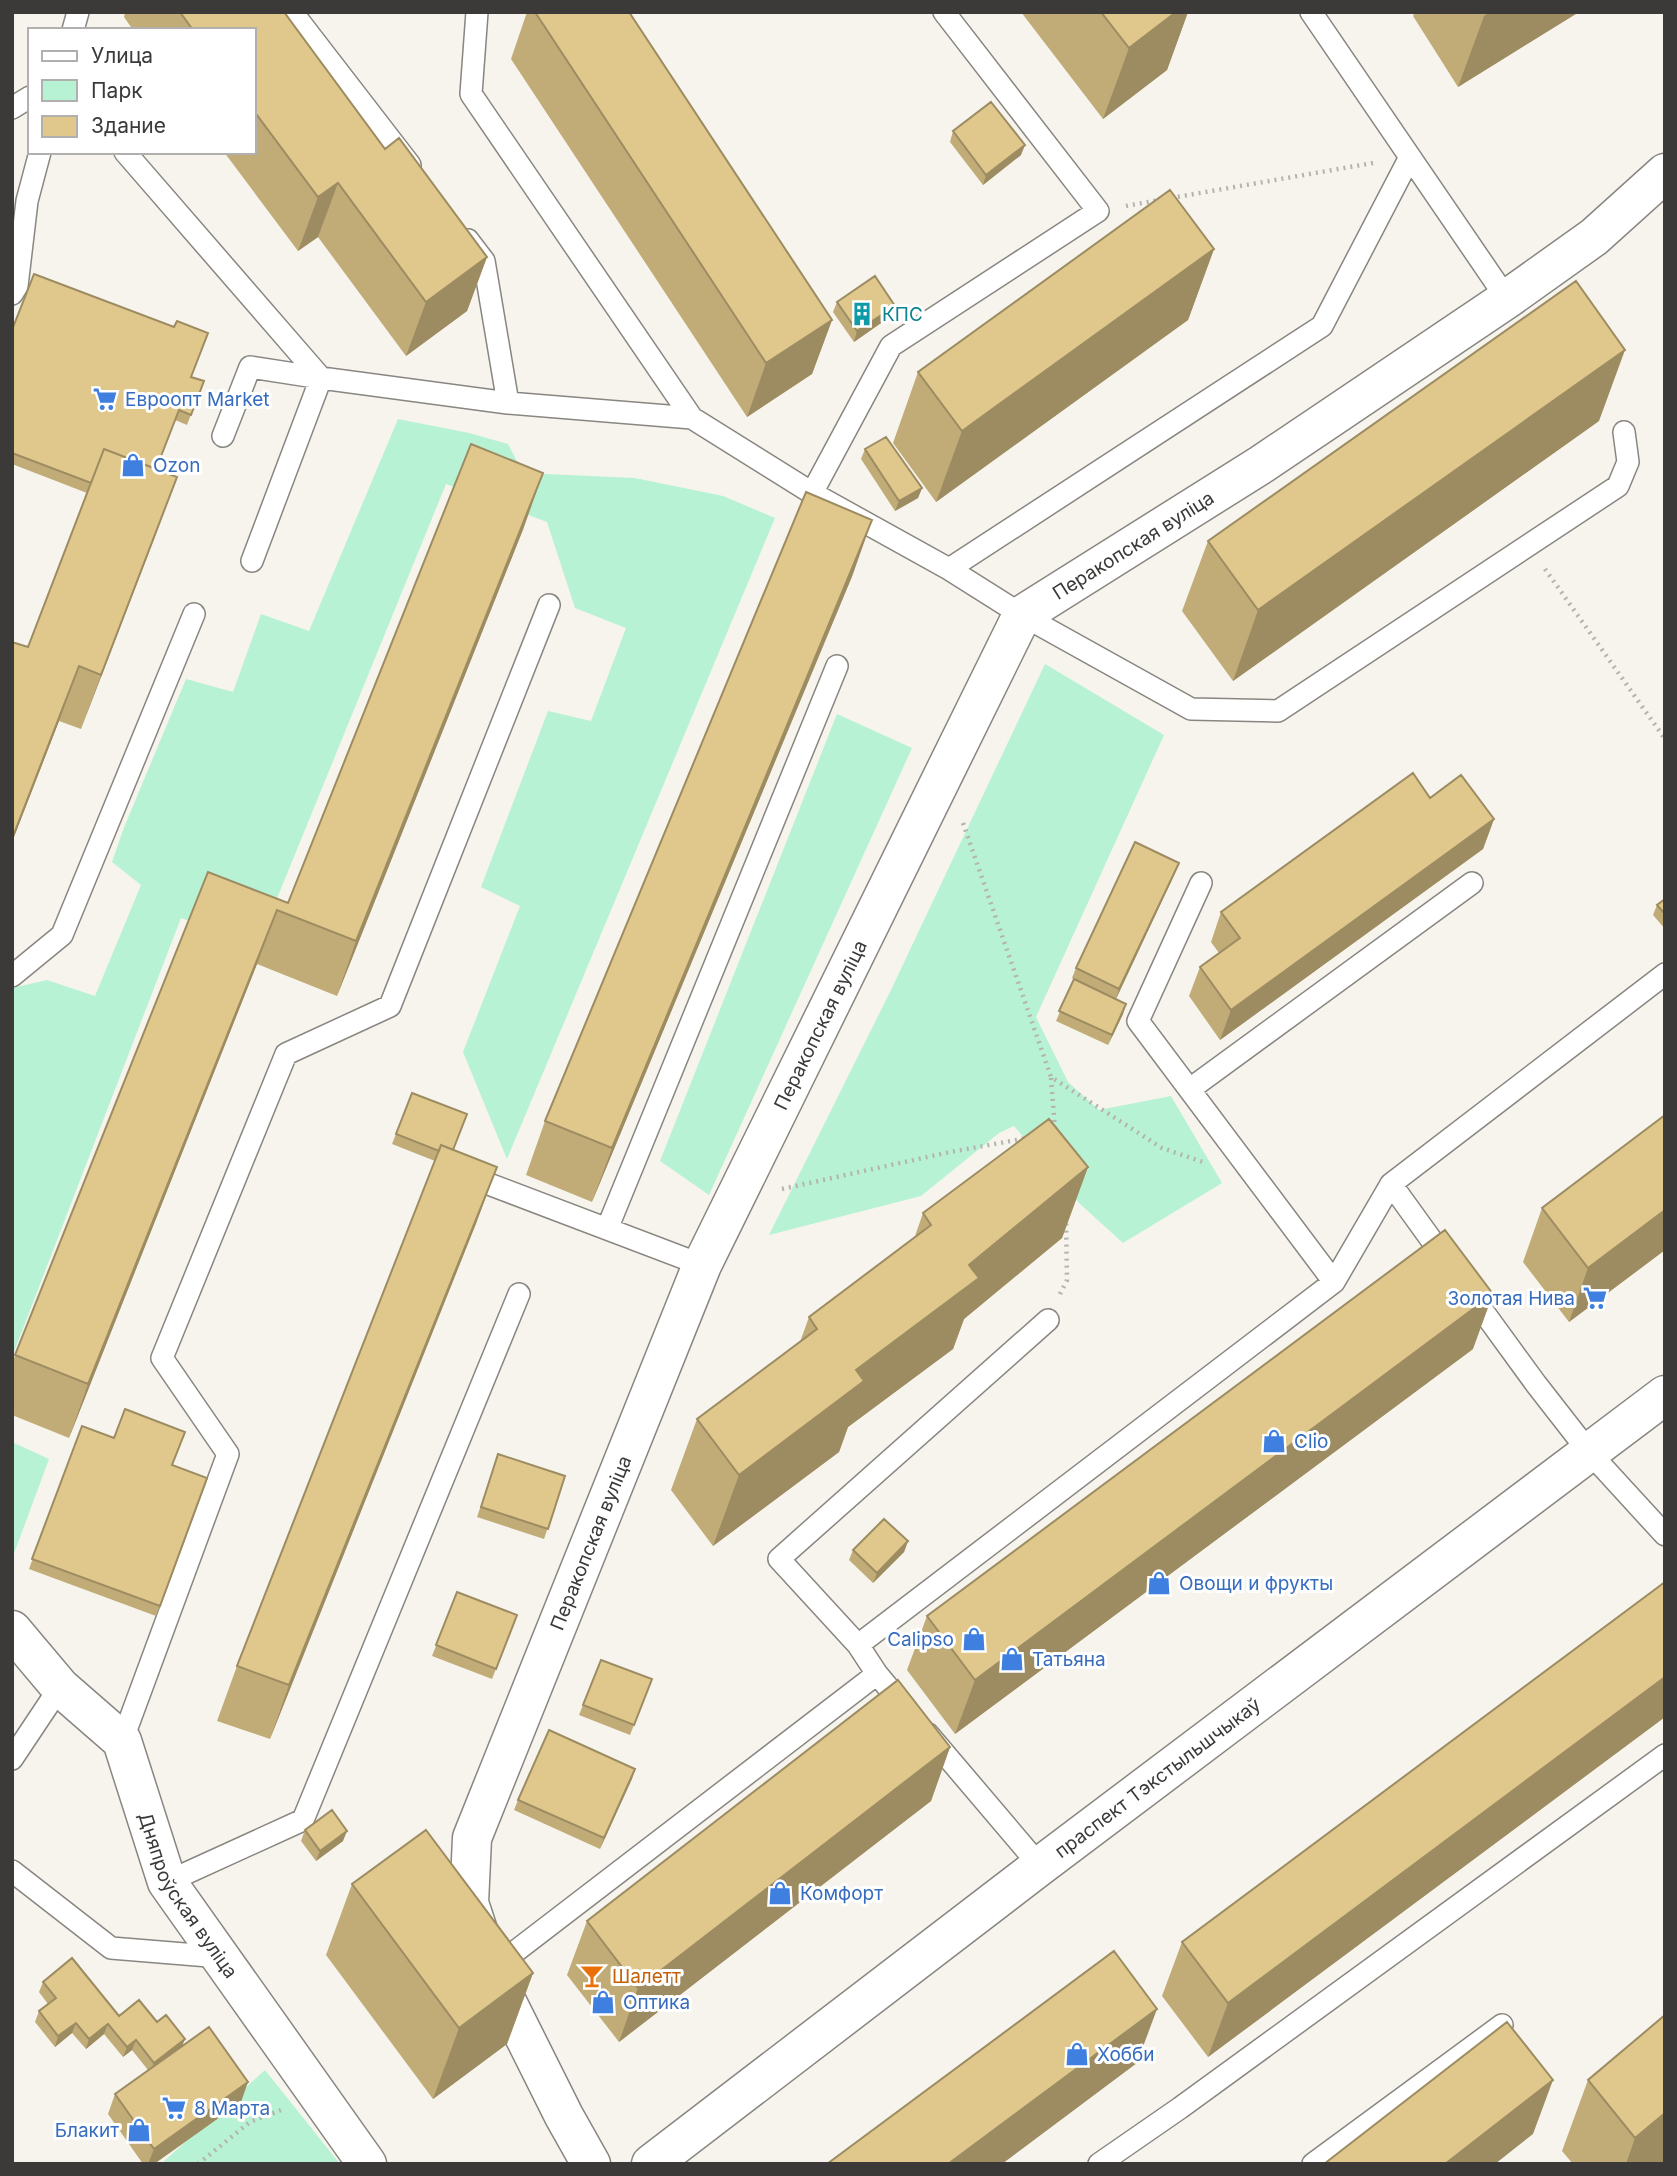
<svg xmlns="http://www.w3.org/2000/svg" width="1677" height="2176" font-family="Inter,sans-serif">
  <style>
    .green { fill: #b7f2d5 }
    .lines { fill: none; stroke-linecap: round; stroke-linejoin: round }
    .lane-casing { stroke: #898681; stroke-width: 24 }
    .street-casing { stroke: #898681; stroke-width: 41 }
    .primary-casing { stroke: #898681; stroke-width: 41 }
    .path { stroke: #b5b3ae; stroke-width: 4.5; stroke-dasharray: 2 5; stroke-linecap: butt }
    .lane { stroke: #fff; stroke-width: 21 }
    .street { stroke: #fff; stroke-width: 38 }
    .primary { stroke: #fff; stroke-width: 38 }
    .wall { fill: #c1ac78 }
    .shaded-wall { fill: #9d8c62 }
    .building { fill: #e0c88c; stroke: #9d8c62; stroke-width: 2 }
    .labels { text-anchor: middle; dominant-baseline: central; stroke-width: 6; stroke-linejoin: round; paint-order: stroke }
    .culture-label { font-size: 19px; fill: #0d838f; stroke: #fff; text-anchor: start }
    .shop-label { font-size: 19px; fill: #366cbe; stroke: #fff; text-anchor: start }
    .street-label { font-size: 19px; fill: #3b3a38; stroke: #fff }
    .food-label { font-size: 19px; fill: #c56008; stroke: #fff; text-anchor: start }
  </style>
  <rect width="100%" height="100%" fill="#f6f4ed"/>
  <!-- green -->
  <path class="green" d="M398 419 469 433 508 444 523 473 635 478 723 496 775 518 507 1159 463 1052 520 906 481 887 548 711 591 721 626 628 575 608 547 522 446 484 258 945 181 918 12 1357V988L47 980 95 996 141 885 112 862 123 830 186 679 233 692 261 614 309 631Z
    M1045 664 1164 735 1036 1017 1068 1082 1099 1110 1171 1096 1222 1183 1123 1243 1079 1203 1014 1126 999 1133 921 1196 769 1235 891 990Z
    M837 714 912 748 709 1195 660 1161Z
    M12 1442 49 1459 12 1559Z
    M265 2070 340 2164H161Z"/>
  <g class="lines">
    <!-- lane casing -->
    <g class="lane-casing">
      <path id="lane" d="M292 12 410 165
        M477 12 471 94 692 418 812 493
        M944 12 1098 211 891 346 812 493 949 569 1022 615 1191 709 1278 711 1618 486 1628 462 1624 432
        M1311 12 1507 299
        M73 30 78 12
        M12 108 30 97
        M125 152 321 378 508 403
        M468 240 484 261 508 403 692 418
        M12 294 17 286 27 201 40 152
        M223 436 250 367 321 378 252 561
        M949 569 1322 326 1410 157
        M1201 883 1138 1021 1334 1282
        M12 976 62 935 194 614
        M1190 1089 1472 883
        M465 1175 702 1265
        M1391 1184 1448 1263
        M607 1229 837 666
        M1469 1292 1536 1384 1589 1452 1665 1535
        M858 1645 1334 1282 1391 1184 1665 974
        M877 1674 858 1645 779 1559 1048 1320
        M928 1734 1040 1866
        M122 1741 228 1454 162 1358 286 1054 390 1006 549 605
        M12 1759 60 1687
        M12 1871 111 1948 221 1957
        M167 1882 303 1820 519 1294
        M495 1967 877 1674 907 1710
        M1099 2164 1180 2108 1665 1755
        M1313 2164 1502 2025"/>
    </g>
    <!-- street casing -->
    <g class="street-casing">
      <g id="street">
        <path id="s1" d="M12 1630 60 1687 122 1741 167 1882 367 2164"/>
        <path id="s2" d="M591 2164 564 2116 491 1970 469 1903 472 1838 702 1265 1022 615 1262 464 1507 299 1594 237 1665 173"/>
      </g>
    </g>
    <!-- primary casing -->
    <g class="primary-casing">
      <g id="primary">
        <path id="s3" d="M651 2164 1040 1866 1665 1395"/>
      </g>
    </g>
    <!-- path -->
    <path class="path" d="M1171 198 1373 163
      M1126 206 1159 200
      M1545 569 1665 739
      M963 823 1051 1077 1162 1148 1206 1163
      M1051 1078 1055 1129
      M782 1189 950 1152 1027 1138
      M1060 1294 1067 1280 1066 1221
      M198 2164 250 2122 281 2110"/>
    <!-- lane -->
    <use href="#lane" class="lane"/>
    <!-- street -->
    <use href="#street" class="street"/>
    <!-- primary -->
    <use href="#primary" class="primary"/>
  </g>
  <!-- wall -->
  <path class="wall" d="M125 12H284L385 149 487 257 467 311 406 356 318 237 298 251 224 152H254V30H133L124 17Z
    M527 12H629L832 320 812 374 747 417 511 59Z
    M1021 12H1188L1167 70 1103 119Z
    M1415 12H1579L1458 87 1413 16Z
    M953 131 1021 155 983 185 950 142Z
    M1214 249 1188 320 936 502 893 443 918 372Z
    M837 302 895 306 891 316 854 342 833 312Z
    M12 330 192 377 204 381 187 425 175 420 156 469 157 531 81 729 59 721 12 842V642L28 647 87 493 12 464Z
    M1599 421 1233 681 1182 611 1208 541Z
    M865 449 922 488 918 498 895 511 861 459Z
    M524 527 337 996 257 964 69 1438 12 1415V1363L208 872 288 903Z
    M853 574 592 1202 526 1175 545 1121Z
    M1430 798 1494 819 1483 849 1220 1040 1189 996 1200 967 1219 953 1211 942 1221 912Z
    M1175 873 1116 999 1123 1014 1108 1045 1056 1021 1074 979 1072 978 1076 968Z
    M1665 899V929L1653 915 1657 905Z
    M412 1093 453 1150 477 1221 270 1739 217 1721 237 1666 435 1161 392 1144Z
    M1665 1115V1250L1569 1322 1523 1262 1542 1208Z
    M1088 1167 1062 1238 964 1319 953 1349 848 1427 839 1452 713 1546 671 1490 697 1419 800 1342 809 1317 914 1239 923 1213Z
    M1473 1349 955 1734 907 1670 927 1616Z
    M82 1426 172 1465 203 1488 156 1616 29 1569Z
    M498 1454 565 1476 544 1539 477 1517Z
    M908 1541 904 1552 873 1583 849 1560 853 1550Z
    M1665 1582V1717L1208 2057 1162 1996 1182 1942Z
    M457 1592 517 1615 492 1679 432 1656Z
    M601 1660 652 1679 630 1735 579 1715Z
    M950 1747 931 1801 619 2042 567 1975 587 1921Z
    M635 1769 600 1849 514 1810 518 1800Z
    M305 1830 343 1841 316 1861 301 1841Z
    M352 1884 533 1973 507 2044 433 2099 326 1955Z
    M43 1982 119 2016 157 2022 241 2102 154 2164H143L108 2114 115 2094 148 2070 132 2050 123 2057 104 2034 86 2049 72 2033 55 2047 35 2022 39 2011 48 2004 39 1992Z
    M1588 2080 1663 2164H1573L1562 2151Z"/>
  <!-- shaded-wall -->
  <path class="shaded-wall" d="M1176 12H1188L1167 70 1103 119 1129 48Z
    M1489 12H1579L1458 87 1484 16Z
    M1025 145 1021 155 983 185 986 175Z
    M338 183 318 237 298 251 318 197Z
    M1214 249 1188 320 936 502 962 431Z
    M487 257 467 311 406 356 426 302Z
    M895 306 891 316 854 342 857 331Z
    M832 320 812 374 747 417 766 363Z
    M1625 350 1599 421 1233 681 1258 610Z
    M543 473 524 527 337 996 356 941Z
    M177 477 157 531 81 729 101 675Z
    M922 488 918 498 895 511 899 501Z
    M872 520 853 574 592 1202 612 1148Z
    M79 666 59 721 12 842V839Z
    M1494 819 1483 849 1220 1040 1231 1010Z
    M1179 863 1175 873 1116 999 1119 989Z
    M277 910 257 964 69 1438 88 1384Z
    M1126 1004 1123 1014 1108 1045 1112 1035Z
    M497 1167 477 1221 270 1739 289 1685Z
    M1088 1167 1062 1238 964 1319 953 1349 848 1427 839 1452 713 1546 739 1475 856 1370 969 1265Z
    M1665 1210V1250L1569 1322 1588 1268Z
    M1493 1294 1473 1349 955 1734 975 1680Z
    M908 1541 904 1552 873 1583 877 1573Z
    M1665 1677V1717L1208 2057 1228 2003Z
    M950 1747 931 1801 619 2042 638 1988Z
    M635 1769 632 1779 600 1849 604 1838Z
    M347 1831 343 1841 316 1861 320 1851Z
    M533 1973 507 2044 433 2099 459 2028Z
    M1157 2009 1137 2063 1002 2164H948Z
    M76 2023 72 2033 55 2047 58 2036Z
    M108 2024 104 2034 86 2049 89 2039Z
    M185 2039 181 2049 150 2073 154 2063Z
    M136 2040 132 2050 123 2057 127 2047Z
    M1553 2080 1533 2134 1495 2164H1445Z
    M248 2082 241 2102 154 2164H148L154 2149Z
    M1665 2113V2163L1663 2164H1626L1635 2138Z"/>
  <!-- building -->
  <path class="building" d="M180 12H284L385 149 399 138 487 257 426 302 338 183 318 197 254 111V30H193Z
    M535 12H629L832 320 766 363Z
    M1101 12H1176L1129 48Z
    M991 102 1025 145 986 175 953 131Z
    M1170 190 1214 249 962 431 918 372Z
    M34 274 174 327 177 321 208 333 191 377 204 381 191 415 179 410 156 469 104 449 91 483 12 453V330Z
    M875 276 895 306 857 331 837 302Z
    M1576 281 1625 350 1258 610 1208 541Z
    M886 437 922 488 899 501 865 449Z
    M471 444 543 473 356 941 277 910 88 1384 15 1355 208 872 288 903Z
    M104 449 177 477 101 675 79 666 12 839V642L28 647Z
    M806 492 872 520 612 1148 545 1121Z
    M1413 773 1430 798 1461 775 1494 819 1231 1010 1200 967 1240 938 1221 912Z
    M1135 842 1179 863 1119 989 1076 968Z
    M1665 899V914L1657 905Z
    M1074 979 1126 1004 1112 1035 1059 1011Z
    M412 1093 467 1114 453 1150 441 1145 439 1151 396 1134Z
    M1665 1115V1210L1588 1268 1542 1208Z
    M1049 1119 1088 1167 969 1265 979 1278 856 1370 864 1381 739 1475 697 1419 817 1329 809 1317 931 1225 923 1213Z
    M441 1145 497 1167 289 1685 237 1666Z
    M1445 1230 1493 1294 975 1680 927 1616Z
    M125 1409 185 1432 172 1465 207 1478 160 1606 32 1559 82 1426 114 1438Z
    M498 1454 565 1476 548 1529 481 1507Z
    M884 1519 908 1541 877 1573 853 1550Z
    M1665 1582V1677L1228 2003 1182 1942Z
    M457 1592 517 1615 496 1669 436 1645Z
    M601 1660 652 1679 634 1725 583 1705Z
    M898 1680 950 1747 638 1988 587 1921Z
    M549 1730 635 1769 604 1838 518 1800Z
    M332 1810 347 1831 320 1851 305 1830Z
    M426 1830 533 1973 459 2028 352 1884Z
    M1114 1951 1157 2009 948 2164H827Z
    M72 1958 119 2016 139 2000 157 2022 166 2015 185 2039 154 2063 136 2040 127 2047 108 2024 89 2039 76 2023 58 2036 39 2011 56 1998 43 1982Z
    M1665 2015V2113L1635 2138 1588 2080Z
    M1507 2022 1553 2080 1445 2164H1324Z
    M209 2027 248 2082 154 2149 115 2094Z"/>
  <!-- icons -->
  <defs>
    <g id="building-bare" transform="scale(1.89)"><path d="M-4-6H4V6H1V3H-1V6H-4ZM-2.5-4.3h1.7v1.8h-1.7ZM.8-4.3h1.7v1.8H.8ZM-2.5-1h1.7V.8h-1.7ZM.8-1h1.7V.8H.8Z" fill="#0f9aa8" stroke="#fff" stroke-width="2.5" paint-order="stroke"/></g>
    <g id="supermarket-bare" transform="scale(1.89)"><path d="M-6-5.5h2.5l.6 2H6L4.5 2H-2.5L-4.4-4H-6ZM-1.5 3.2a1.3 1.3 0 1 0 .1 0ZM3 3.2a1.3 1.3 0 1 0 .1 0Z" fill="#3f7fe0" stroke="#fff" stroke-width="2.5" paint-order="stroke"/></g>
    <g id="shop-bare" transform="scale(1.89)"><path d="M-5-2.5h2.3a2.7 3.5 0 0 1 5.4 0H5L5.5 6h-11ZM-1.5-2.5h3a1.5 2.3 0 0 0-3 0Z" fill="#3f7fe0" stroke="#fff" stroke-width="2.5" paint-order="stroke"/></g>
    <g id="bar-bare" transform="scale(1.89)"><path d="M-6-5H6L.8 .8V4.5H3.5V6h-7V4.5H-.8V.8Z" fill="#e8710a" stroke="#fff" stroke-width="2.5" paint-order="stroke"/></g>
  </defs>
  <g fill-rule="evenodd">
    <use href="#building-bare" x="862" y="314"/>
    <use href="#supermarket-bare" x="105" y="399"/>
    <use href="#shop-bare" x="133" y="465"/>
    <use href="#supermarket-bare" x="1595" y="1298"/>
    <use href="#shop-bare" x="1274" y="1441"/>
    <use href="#shop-bare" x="1159" y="1583"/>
    <use href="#shop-bare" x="974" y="1639"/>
    <use href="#shop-bare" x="1012" y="1659"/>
    <use href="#shop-bare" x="780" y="1893"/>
    <use href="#bar-bare" x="592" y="1976"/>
    <use href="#shop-bare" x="603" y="2002"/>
    <use href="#shop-bare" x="1077" y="2054"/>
    <use href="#supermarket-bare" x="174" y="2108"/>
    <use href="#shop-bare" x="139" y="2130"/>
  </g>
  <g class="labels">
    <!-- culture labels -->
    <g class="culture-label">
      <text x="882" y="314">КПС</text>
    </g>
    <!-- shop labels -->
    <g class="shop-label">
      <text x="125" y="399">Евроопт Market</text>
      <text x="153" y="465">Ozon</text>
      <text x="1575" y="1298" text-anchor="end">Золотая Нива</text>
      <text x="1294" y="1441">Clio</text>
      <text x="1179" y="1583">Овощи и фрукты</text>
      <text x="954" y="1639" text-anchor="end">Calipso</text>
      <text x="1032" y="1659">Татьяна</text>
      <text x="800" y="1893">Комфорт</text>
      <text x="623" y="2002">Оптика</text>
      <text x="1097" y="2054">Хобби</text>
      <text x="194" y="2108">8 Марта</text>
      <text x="119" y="2130" text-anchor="end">Блакит</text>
    </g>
    <!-- street labels -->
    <g class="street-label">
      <text stroke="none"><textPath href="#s2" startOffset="1827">Перакопская вуліца</textPath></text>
      <text stroke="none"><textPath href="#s2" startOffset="1239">Перакопская вуліца</textPath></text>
      <text stroke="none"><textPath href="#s2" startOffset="672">Перакопская вуліца</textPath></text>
      <text stroke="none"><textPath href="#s3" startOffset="637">праспект Тэкстыльшчыкаў</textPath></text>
      <text stroke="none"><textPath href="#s1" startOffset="326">Дняпроўская вуліца</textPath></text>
    </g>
    <!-- food labels -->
    <g class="food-label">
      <text x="612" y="1976">Шалетт</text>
    </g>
  </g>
  <!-- border -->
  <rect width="1677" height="2176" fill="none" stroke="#3b3a38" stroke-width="28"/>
  <!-- legend -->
  <rect x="28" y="28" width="228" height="126" fill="#ffffff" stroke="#b1b0af" stroke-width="2"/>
  <rect x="42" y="51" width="35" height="10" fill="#ffffff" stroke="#b1b0af" stroke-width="2"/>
  <text x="91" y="63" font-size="21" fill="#3b3a38">Улица</text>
  <rect x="42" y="80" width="35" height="21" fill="#b7f2d5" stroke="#b1b0af" stroke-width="2"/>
  <text x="91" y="98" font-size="21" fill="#3b3a38">Парк</text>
  <rect x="42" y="116" width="35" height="21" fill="#e0c88c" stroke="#b1b0af" stroke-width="2"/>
  <text x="91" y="133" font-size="21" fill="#3b3a38">Здание</text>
</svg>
